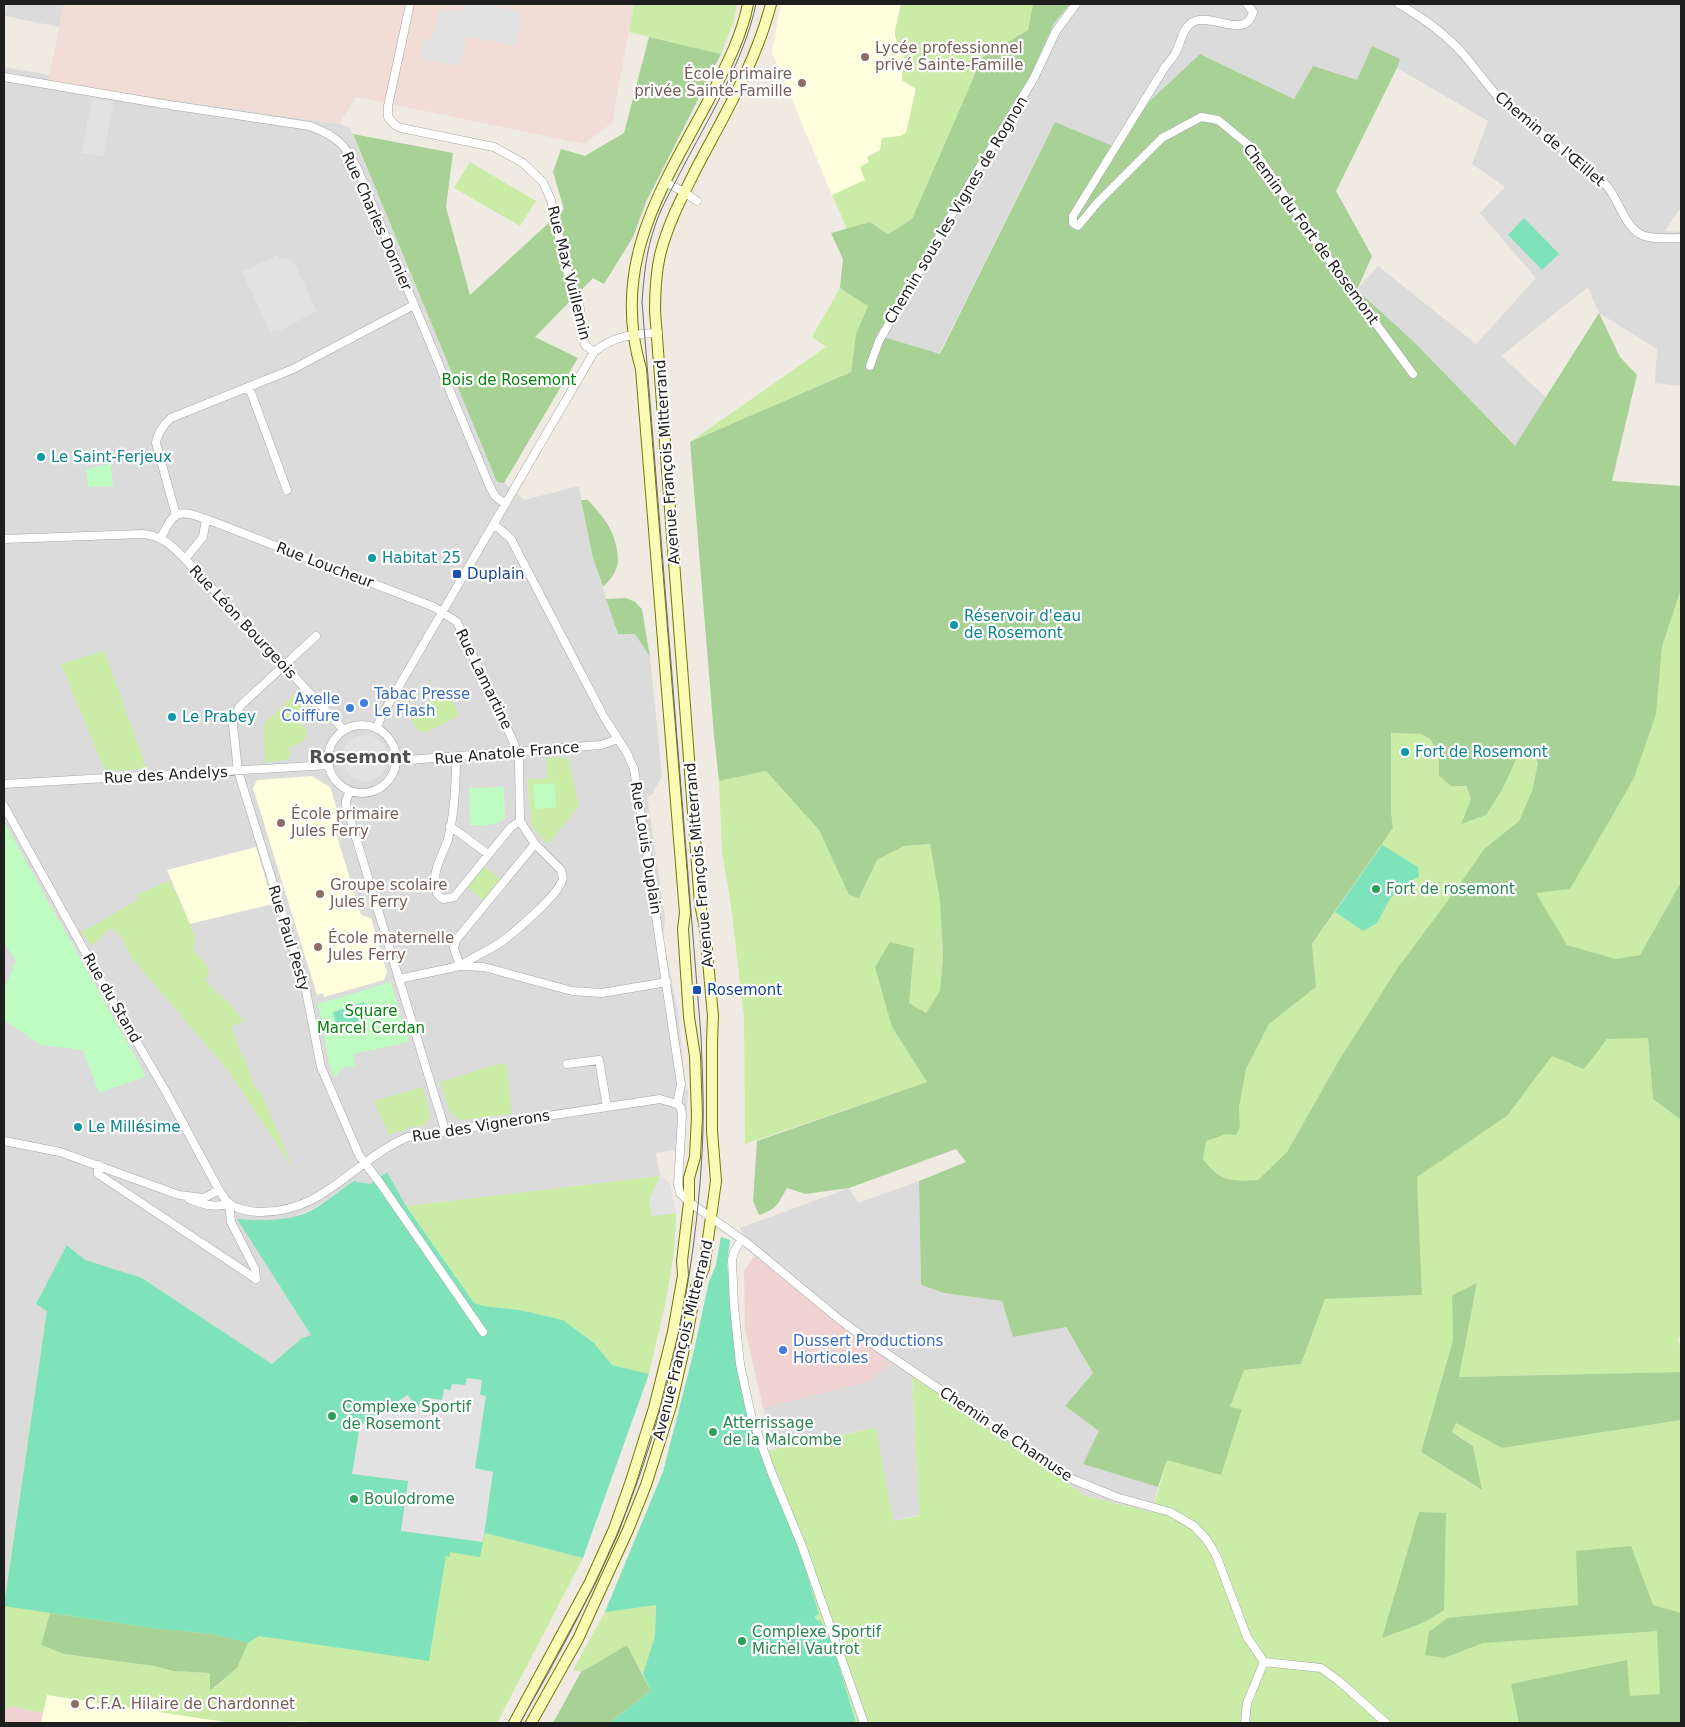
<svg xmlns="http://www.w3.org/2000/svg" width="1685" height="1727" font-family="'DejaVu Sans',sans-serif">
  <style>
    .residential { fill: #dcdbdb }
    .commercial { fill: #f1d2d2 }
    .education { fill: #fffedd }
    .military { fill: #f2ddd6 }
    .grass { fill: #caeca7; fill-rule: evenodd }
    .forest { fill: #a8d196; fill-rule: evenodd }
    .park { fill: #befcc2 }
    .pitch { fill: #7ee2ba }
    .parking { fill: #e2e2e2 }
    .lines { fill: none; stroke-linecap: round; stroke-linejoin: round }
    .street-casing { stroke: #a5a5a5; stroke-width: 9 }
    .secondary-casing { stroke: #6e7a00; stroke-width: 12 }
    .street { stroke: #fff; stroke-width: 8 }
    .secondary { stroke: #fafcb5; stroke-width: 10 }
    .tram { stroke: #6c6c6c; stroke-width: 1 }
    .education-dot { fill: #8d6e63; stroke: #fff; stroke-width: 2 }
    .culture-dot { fill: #0f9aa8; stroke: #fff; stroke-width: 2 }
    .transit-dot { fill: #1a4fb4; stroke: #fff; stroke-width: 2 }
    .shop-dot { fill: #3f7fe0; stroke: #fff; stroke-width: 2 }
    .leisure-dot { fill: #2e9e5b; stroke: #fff; stroke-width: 2 }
    .labels { text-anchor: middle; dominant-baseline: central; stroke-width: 4.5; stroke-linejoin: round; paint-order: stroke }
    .education-label { font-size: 15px; fill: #785e54; stroke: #fff; text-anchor: start }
    .street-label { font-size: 15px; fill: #1e1e1e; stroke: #fff }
    .park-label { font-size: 15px; fill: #07810f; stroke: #fff }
    .culture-label { font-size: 15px; fill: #0d838f; stroke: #fff; text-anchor: start }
    .transit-label { font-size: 15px; fill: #164399; stroke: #fff; text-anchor: start }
    .shop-label { font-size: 15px; fill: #366cbe; stroke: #fff; text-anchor: start }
    .leisure-label { font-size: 15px; fill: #27864d; stroke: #fff; text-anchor: start }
    .quarter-label { font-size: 18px; font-weight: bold; fill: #515151; stroke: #fff }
  </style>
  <rect width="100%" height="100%" fill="#efebe3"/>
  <!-- residential -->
  <path class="residential" d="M7 4H64L59 27 5 16Z
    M1070 4H1681V207L1665 231 1681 232V386L1655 383 1657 349 1599 313 1588 287 1501 356 1546 397 1515 447 1357 290 1378 266 1476 344 1536 278 1480 213 1505 187 1472 164 1488 121 1397 68 1400 59 1357 80 1294 99 1200 54 1115 148 1055 122 939 354 877 335 1031 75 1054 23Z
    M4 67 50 75 49 82 339 124 350 128 497 482 504 483 524 500 579 486 593 558 618 634H635L650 657 662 776 652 795 647 796 665 918 663 938 678 1013 686 1089 688 1091 685 1148 656 1153 660 1176 406 1206 386 1172 370 1184 354 1181 315 1208 290 1218 266 1221 238 1220 311 1335 302 1338 272 1364 142 1278 86 1261 68 1245 36 1304 47 1311 4 1603Z
    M919 1181 921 1285 944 1293 1002 1301 1014 1337 1065 1326 1093 1373 1065 1406 1099 1431 1083 1464 1158 1487 1152 1512 1086 1496 912 1376 919 1515 893 1521 875 1428 773 1449 763 1408 866 1382 890 1364 754 1256 740 1228 849 1188 858 1203Z"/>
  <!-- commercial -->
  <path class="commercial" d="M754 1256 891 1364 866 1382 763 1408 745 1328 744 1271Z
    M11 1706 43 1713 41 1723H4V1712Z"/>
  <!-- education -->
  <path class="education" d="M781 4H901L895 31V36L905 61 902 75V80L915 88V93L906 133 867 157 869 162 865 180 832 195 772 52Z
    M312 776 330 787 342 825 339 832 336 833 361 915 371 918 387 972 384 980 324 997 323 993 317 995 253 788 257 780Z
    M256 847 273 904 190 924 167 870Z
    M47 1695 232 1723H41Z"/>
  <!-- military -->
  <path class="military" d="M64 4H634L612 123 584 144 356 97 339 124 48 82Z"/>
  <!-- grass -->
  <path class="grass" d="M634 4H737L734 21 721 54 629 32Z
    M901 4H1033L1028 30 982 58 912 219 888 234 870 222 847 229 832 195 865 180 860 167 869 162 867 157 880 151 882 138 900 136 906 133 915 93V88L902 80V75L905 60 895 36V31Z
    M470 162 536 201 520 226 454 188Z
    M840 288 869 306 856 334 851 372 690 442 826 347 812 337Z
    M1681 589V882L1640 955 1616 959 1567 945 1535 893 1570 889 1656 714 1662 647Z
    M104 651 147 769 105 771 61 664Z
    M450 689 451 699 459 716 430 730V732H421L416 728 411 718 414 711 404 703 417 711 440 692Z
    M294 695 307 708 302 713 304 716 299 721 307 731C306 741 300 745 289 746L290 757 288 758V760L265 762 264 724Z
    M1391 733 1421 734 1431 741 1439 756V776L1451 786H1465L1471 799 1461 824 1503 788 1517 758 1531 751 1538 763 1532 791 1519 821 1484 849 1338 1062 1287 1152 1258 1180C1230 1181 1222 1182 1203 1159L1206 1141 1240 1127 1239 1108 1246 1069 1269 1024 1316 987 1312 945 1393 828 1391 811Z
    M568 757 579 806 548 844 532 828 527 779 547 778 546 758Z
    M766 771 819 830 849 895 859 898 877 860 904 846 930 844 940 901 943 957 940 991 926 1013 909 1003 892 1027 927 1082 745 1144 744 1017 731 905 722 852 719 781Z
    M484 866 501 880 483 900 467 887Z
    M170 880 195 936 193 950 209 968 208 976 205 979 219 996 221 994 244 1021 231 1027 237 1041 236 1042 246 1062 254 1085 261 1093 293 1168 229 1072 132 958 120 935 111 928 91 946 81 932 138 900 136 895Z
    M1648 1037 1653 1099 1681 1120V1337H1678L1681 1352V1372L1459 1377 1477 1284 1452 1295 1453 1340 1421 1452 1481 1490 1473 1446 1452 1431 1456 1423 1502 1448 1681 1420V1723H856L833 1645 820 1620 817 1621 815 1615 818 1614 656 1604 655 1636 643 1674 627 1645 581 1672 573 1670 605 1612 663 1472 693 1355 709 1282 716 1265 721 1237 730 1240 727 1264 738 1365 746 1412 761 1452 876 1428 893 1521 919 1516 912 1375 1086 1496 1152 1512 1167 1460 1242 1409 1229 1408 1244 1370 1301 1364 1325 1299 1422 1295 1417 1176 1507 1116 1552 1056 1607 1039Z
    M506 1063 512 1114 461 1120 450 1113 440 1082 488 1067Z
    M423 1087 430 1117 425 1125 408 1128 389 1135 374 1101Z
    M660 1176 650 1200 652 1216 676 1213C676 1267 661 1322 649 1374L612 1365 594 1343 563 1320 520 1310 484 1306 474 1303 406 1206Z
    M67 1245 85 1260 142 1278 272 1364 302 1338 329 1377 429 1661 446 1556 450 1552 484 1533 583 1558 497 1723H307L306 1721 232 1723 47 1695 43 1713 11 1706 4 1712V1603L47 1311 36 1304ZM50 1613 237 1668 211 1691 210 1673 173 1671 154 1666 64 1654 41 1645Z"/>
  <!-- forest -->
  <path class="forest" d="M1033 4H1070L1054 23 1031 75 877 335 940 354 1055 122 1115 147 1151 100 1200 54 1294 99 1313 66 1357 80 1372 46 1400 59 1397 68 1336 191 1372 256 1357 290 1414 342 1515 446 1599 313 1620 357 1637 375 1612 481 1681 486V589L1662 647 1656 714 1634 778 1570 889 1536 893 1567 945 1616 959 1640 955 1681 882V1120L1653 1099 1648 1038 1607 1039 1584 1069 1552 1056 1507 1116 1417 1177 1422 1295 1325 1299 1301 1364 1244 1370 1230 1407 1242 1409 1221 1475 1167 1460 1158 1487 1083 1464 1099 1431 1065 1406 1093 1373 1066 1327 1013 1337 1002 1301 944 1293 921 1285 919 1181 966 1162 956 1149 849 1188 806 1194 787 1188C778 1204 777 1209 759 1215L753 1201 757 1141 927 1082 892 1027 875 967 890 942 914 948 909 1003 926 1013 940 991 943 957 940 901 930 844 904 846 877 860 859 898 849 895 819 830 766 771 719 781 714 735 690 442 851 372 856 334 868 306 840 288 843 259 831 233 870 222 888 234 912 219 982 58 1028 30ZM1391 733 1421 734 1431 740 1439 756V776L1451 786H1466L1471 799 1461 824 1486 815 1503 788 1517 758 1531 751 1538 763 1532 791 1519 821 1484 849 1455 891 1397 969 1338 1062 1287 1152 1258 1180C1230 1181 1221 1182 1203 1159L1206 1141 1226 1134 1236 1135 1240 1127 1239 1108 1246 1069 1269 1024 1316 987 1312 944 1393 828 1391 811Z
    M649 37 721 54 646 202 633 237 604 284 593 278 535 337 578 358 504 483 497 482 353 134 453 153 446 207 470 295 564 209 553 172 561 149 585 156 624 133Z
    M581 500H588C603 517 613 527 617 550 618 557 619 562 616 569 614 576 608 582 603 587L593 558Z
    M626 598 635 602 642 609 650 657 635 634H618L606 599Z
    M1477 1283 1459 1377 1681 1372V1420L1502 1448 1456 1423 1452 1432 1473 1446 1482 1490 1421 1452 1453 1340 1452 1295Z
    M1419 1512 1446 1513 1444 1610 1425 1622 1382 1638Z
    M1631 1546 1653 1605 1681 1613V1723H1519L1511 1684 1627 1660 1630 1696 1660 1694 1657 1631 1483 1643 1444 1658 1425 1655 1429 1632 1447 1618 1578 1605 1576 1551Z
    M50 1613 152 1628 212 1634 248 1643 237 1668 210 1691V1673L173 1671 154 1666 64 1654 41 1645Z
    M627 1645 651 1691 609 1723H553L581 1672Z"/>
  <!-- park -->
  <path class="park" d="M111 464 113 486 88 487 86 469Z
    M555 783 556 807 535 809 533 785Z
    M504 787 505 818C497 827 482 825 470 825L469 788Z
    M4 822 146 1076 99 1093 83 1050 41 1045 4 1020V991L16 961 4 942Z
    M391 982 409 1042 353 1054 355 1066 342 1068 334 1078 329 1062 318 1004Z"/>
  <!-- pitch -->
  <path class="pitch" d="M1524 218 1559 254 1542 270 1508 235Z
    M1382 845 1418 867 1419 877 1410 881 1391 897 1377 923 1363 931 1335 912Z
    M364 1002 368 1018 337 1028 333 1012Z
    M387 1172 406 1206 474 1303 484 1306 520 1310 563 1320 594 1343 612 1365 649 1374 583 1558 485 1533 480 1557 450 1552V1557L446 1556 429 1661 259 1636 248 1643 212 1634 152 1628 4 1606 47 1311 36 1304 67 1245 85 1260 142 1278 272 1364 302 1338 311 1335 237 1219C264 1221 292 1222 316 1208 329 1200 341 1189 354 1181L370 1184Z
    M721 1237 730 1240 727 1264 738 1365 746 1412 803 1561 819 1614 815 1616 817 1621 820 1620 833 1645 856 1723H609L651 1691 643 1674 655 1636 656 1605 605 1612 663 1472 693 1355 709 1282 716 1265Z"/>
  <!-- parking -->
  <path class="parking" d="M464 4H482L522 12 516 46 467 36 461 66 419 59 423 39H432L439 9 462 12Z
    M92 98 114 102 103 157 81 153Z
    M277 255 279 259 284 257 285 259 288 258 295 265 317 311 279 331 278 330 271 333 242 272Z
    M342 758a23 23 0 1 1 46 0a23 23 0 1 1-46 0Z
    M660 1176 670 1183 676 1213 652 1216 649 1200Z
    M467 1378 482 1380 480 1395 486 1396 475 1468 493 1472 483 1542 401 1531 408 1481 352 1474 360 1425 408 1395 413 1403V1406L419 1407V1404L426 1405 428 1398 442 1400 444 1389 450 1390 452 1384 465 1385Z"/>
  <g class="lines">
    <!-- street casing -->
    <g class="street-casing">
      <path id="street" d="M410 4 388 106V117L395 125 401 128 494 147 523 163 543 182 551 200 566 268 579 302 585 345 594 352
        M1247 4 1253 12C1246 40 1215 14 1195 21 1182 26 1181 44 1175 54 1172 59 1168 63 1165 67L1073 216V223L1078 226 1098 202 1162 138 1201 117 1218 120 1251 147 1264 165 1316 242 1413 374
        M1399 4C1423 18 1446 34 1464 55 1478 71 1490 90 1505 104 1537 134 1576 154 1606 185 1619 199 1623 224 1640 234 1651 240 1669 238 1681 238
        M4 77 163 104 310 126C338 137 345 144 358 170L490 487 495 496 505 504
        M665 182 684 192 697 201
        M870 366 879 341 973 178 1034 78 1056 31 1076 4
        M249 387 287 490
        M176 515 156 443C157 434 164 424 171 418L293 369 414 305
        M206 519 434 607 457 622 514 743 519 761 520 821 535 844 561 870C562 874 564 877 562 881 557 896 518 929 504 940 491 950 474 956 460 966L454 948 456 940 535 844
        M494 524 511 539 604 717 627 753 634 769 681 1084 677 1104
        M161 538C174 510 179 509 206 519L203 537 185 559
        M4 539 143 534C163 536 172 546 185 559L344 730
        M316 636 240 706 235 715 233 725 238 771 305 986 321 1067 359 1155 380 1183 483 1332
        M328 759a34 34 0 1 1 68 0a34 34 0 1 1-68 0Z
        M377 728 381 717 594 352C613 336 633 334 658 333
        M456 757C456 781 454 816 448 839 444 852 435 865 435 879 434 888 436 895 443 899L454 897 511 827 520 821
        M396 761 601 745 618 739
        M4 784 329 765
        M350 791 346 801V805L445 1130
        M4 806 108 993 165 1090 219 1190C222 1194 225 1200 228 1203 236 1209 251 1212 261 1212 326 1212 353 1160 408 1137L660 1099 677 1104
        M450 826 488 854
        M399 979 460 966 484 967 572 991 602 993 667 982
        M567 1064 599 1060 607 1107
        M677 1104 681 1108 682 1116 678 1185 680 1193 689 1202 747 1243 840 1320 883 1351 1072 1479 1116 1497 1170 1512 1194 1526 1207 1540 1216 1555 1247 1637 1264 1662
        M4 1141 60 1152 179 1195 204 1198 219 1190
        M98 1165V1174L256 1279
        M189 1199C203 1204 215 1209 229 1203L231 1222 255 1269 256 1279
        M741 1240 734 1252 732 1260 734 1306 740 1364 751 1415 771 1471 802 1546 864 1723
        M1264 1662 1321 1668 1339 1681 1386 1723
        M1245 1723 1247 1703 1264 1662"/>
    </g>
    <!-- secondary casing -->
    <g class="secondary-casing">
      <path id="secondary" d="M514 1723 590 1582 614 1529 631 1481 654 1408 673 1332 683 1275 682 1261 689 1202V1178L695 1157 697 1116 695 1056 689 1017 683 929 685 913 641 369C609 261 665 183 713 92 727 64 742 35 748 4
        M531 1723 578 1639 628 1530 646 1485 671 1406 687 1336 696 1287 704 1268 716 1181 712 1131V1042L713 1016 705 928 700 904 655 311C655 292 656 273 660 255 668 223 683 195 697 167 725 114 756 62 771 4"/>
    </g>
    <!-- street -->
    <use href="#street" class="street"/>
    <!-- secondary -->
    <use href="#secondary" class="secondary"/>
    <!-- tram -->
    <path class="tram" d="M520 1723C560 1653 599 1582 628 1507 673 1391 699 1254 703 1130 704 1099 702 1067 701 1036L642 302C644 276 646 251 655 226 661 207 672 189 681 171 708 119 744 61 756 4"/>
  </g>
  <!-- markers -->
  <g class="education-dot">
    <circle cx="865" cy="57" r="5"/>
    <circle cx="802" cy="83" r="5"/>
    <circle cx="281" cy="823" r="5"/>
    <circle cx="320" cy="894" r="5"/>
    <circle cx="318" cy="947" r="5"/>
    <circle cx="75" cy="1704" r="5"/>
  </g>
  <g class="culture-dot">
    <circle cx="41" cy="457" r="5"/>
    <circle cx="372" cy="558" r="5"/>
    <circle cx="954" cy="625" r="5"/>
    <circle cx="172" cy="717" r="5"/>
    <circle cx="1405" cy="752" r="5"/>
    <circle cx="78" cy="1127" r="5"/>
  </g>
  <g class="transit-dot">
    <rect x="452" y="569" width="10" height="10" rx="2.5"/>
    <rect x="692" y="985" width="10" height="10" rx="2.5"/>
  </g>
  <g class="shop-dot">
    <circle cx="364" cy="703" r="5"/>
    <circle cx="350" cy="708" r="5"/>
    <circle cx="783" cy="1350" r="5"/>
  </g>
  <g class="leisure-dot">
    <circle cx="1376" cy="889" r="5"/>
    <circle cx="332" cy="1416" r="5"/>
    <circle cx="713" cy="1432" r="5"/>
    <circle cx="354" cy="1499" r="5"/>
    <circle cx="742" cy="1641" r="5"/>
  </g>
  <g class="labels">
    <!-- education labels -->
    <g class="education-label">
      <text x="875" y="48">Lycée professionnel<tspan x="875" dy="17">privé Sainte-Famille</tspan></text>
      <text x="792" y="74" text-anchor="end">École primaire<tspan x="792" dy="17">privée Sainte-Famille</tspan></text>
      <text x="291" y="814">École primaire<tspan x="291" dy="17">Jules Ferry</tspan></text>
      <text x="330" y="885">Groupe scolaire<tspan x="330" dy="17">Jules Ferry</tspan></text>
      <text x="328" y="938">École maternelle<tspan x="328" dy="17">Jules Ferry</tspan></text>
      <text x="85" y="1704">C.F.A. Hilaire de Chardonnet</text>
    </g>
    <!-- street labels -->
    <g class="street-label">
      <text transform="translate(1550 139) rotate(40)">Chemin de l'Œillet</text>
      <text transform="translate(956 210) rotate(-59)">Chemin sous les Vignes de Rognon</text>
      <text transform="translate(377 221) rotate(66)">Rue Charles Dornier</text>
      <text transform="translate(1311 234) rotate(54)">Chemin du Fort de Rosemont</text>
      <text transform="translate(569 273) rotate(76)">Rue Max Vuillemin</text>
      <text transform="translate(667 462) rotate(-94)">Avenue François Mitterrand</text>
      <text transform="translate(325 565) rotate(21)">Rue Loucheur</text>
      <text transform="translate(243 622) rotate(47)">Rue Léon Bourgeois</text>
      <text transform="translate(484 679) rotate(64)">Rue Lamartine</text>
      <text transform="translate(507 753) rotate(-5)">Rue Anatole France</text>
      <text transform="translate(166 775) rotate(-3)">Rue des Andelys</text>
      <text transform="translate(646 848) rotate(81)">Rue Louis Duplain</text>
      <text transform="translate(699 865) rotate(-95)">Avenue François Mitterrand</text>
      <text transform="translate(289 938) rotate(73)">Rue Paul Pesty</text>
      <text transform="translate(112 998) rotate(60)">Rue du Stand</text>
      <text transform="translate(481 1126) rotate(-9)">Rue des Vignerons</text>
      <text transform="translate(683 1340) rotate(-76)">Avenue François Mitterrand</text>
      <text transform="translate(1006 1434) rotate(34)">Chemin de Chamuse</text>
    </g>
    <!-- park labels -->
    <g class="park-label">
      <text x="509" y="380">Bois de Rosemont</text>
      <text x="371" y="1011">Square<tspan x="371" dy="17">Marcel Cerdan</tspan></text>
    </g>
    <!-- culture labels -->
    <g class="culture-label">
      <text x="51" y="457">Le Saint-Ferjeux</text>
      <text x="382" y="558">Habitat 25</text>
      <text x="964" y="616">Réservoir d'eau<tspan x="964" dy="17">de Rosemont</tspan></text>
      <text x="182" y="717">Le Prabey</text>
      <text x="1415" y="752">Fort de Rosemont</text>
      <text x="88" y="1127">Le Millésime</text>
    </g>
    <!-- transit labels -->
    <g class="transit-label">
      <text x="467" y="574">Duplain</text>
      <text x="707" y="990">Rosemont</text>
    </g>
    <!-- shop labels -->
    <g class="shop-label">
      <text x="374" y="694">Tabac Presse<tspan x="374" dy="17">Le Flash</tspan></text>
      <text x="340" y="699" text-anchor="end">Axelle<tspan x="340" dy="17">Coiffure</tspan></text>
      <text x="793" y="1341">Dussert Productions<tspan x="793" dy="17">Horticoles</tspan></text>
    </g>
    <!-- leisure labels -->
    <g class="leisure-label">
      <text x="1386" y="889">Fort de rosemont</text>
      <text x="342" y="1407">Complexe Sportif<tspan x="342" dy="17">de Rosemont</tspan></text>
      <text x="723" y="1423">Atterrissage<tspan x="723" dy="17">de la Malcombe</tspan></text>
      <text x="364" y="1499">Boulodrome</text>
      <text x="752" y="1632">Complexe Sportif<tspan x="752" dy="17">Michel Vautrot</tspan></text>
    </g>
    <!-- quarter labels -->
    <g class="quarter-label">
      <text x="360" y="756">Rosemont</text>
    </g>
  </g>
  <!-- border -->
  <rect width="1685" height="1727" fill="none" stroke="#1e1e1e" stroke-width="10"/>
</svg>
